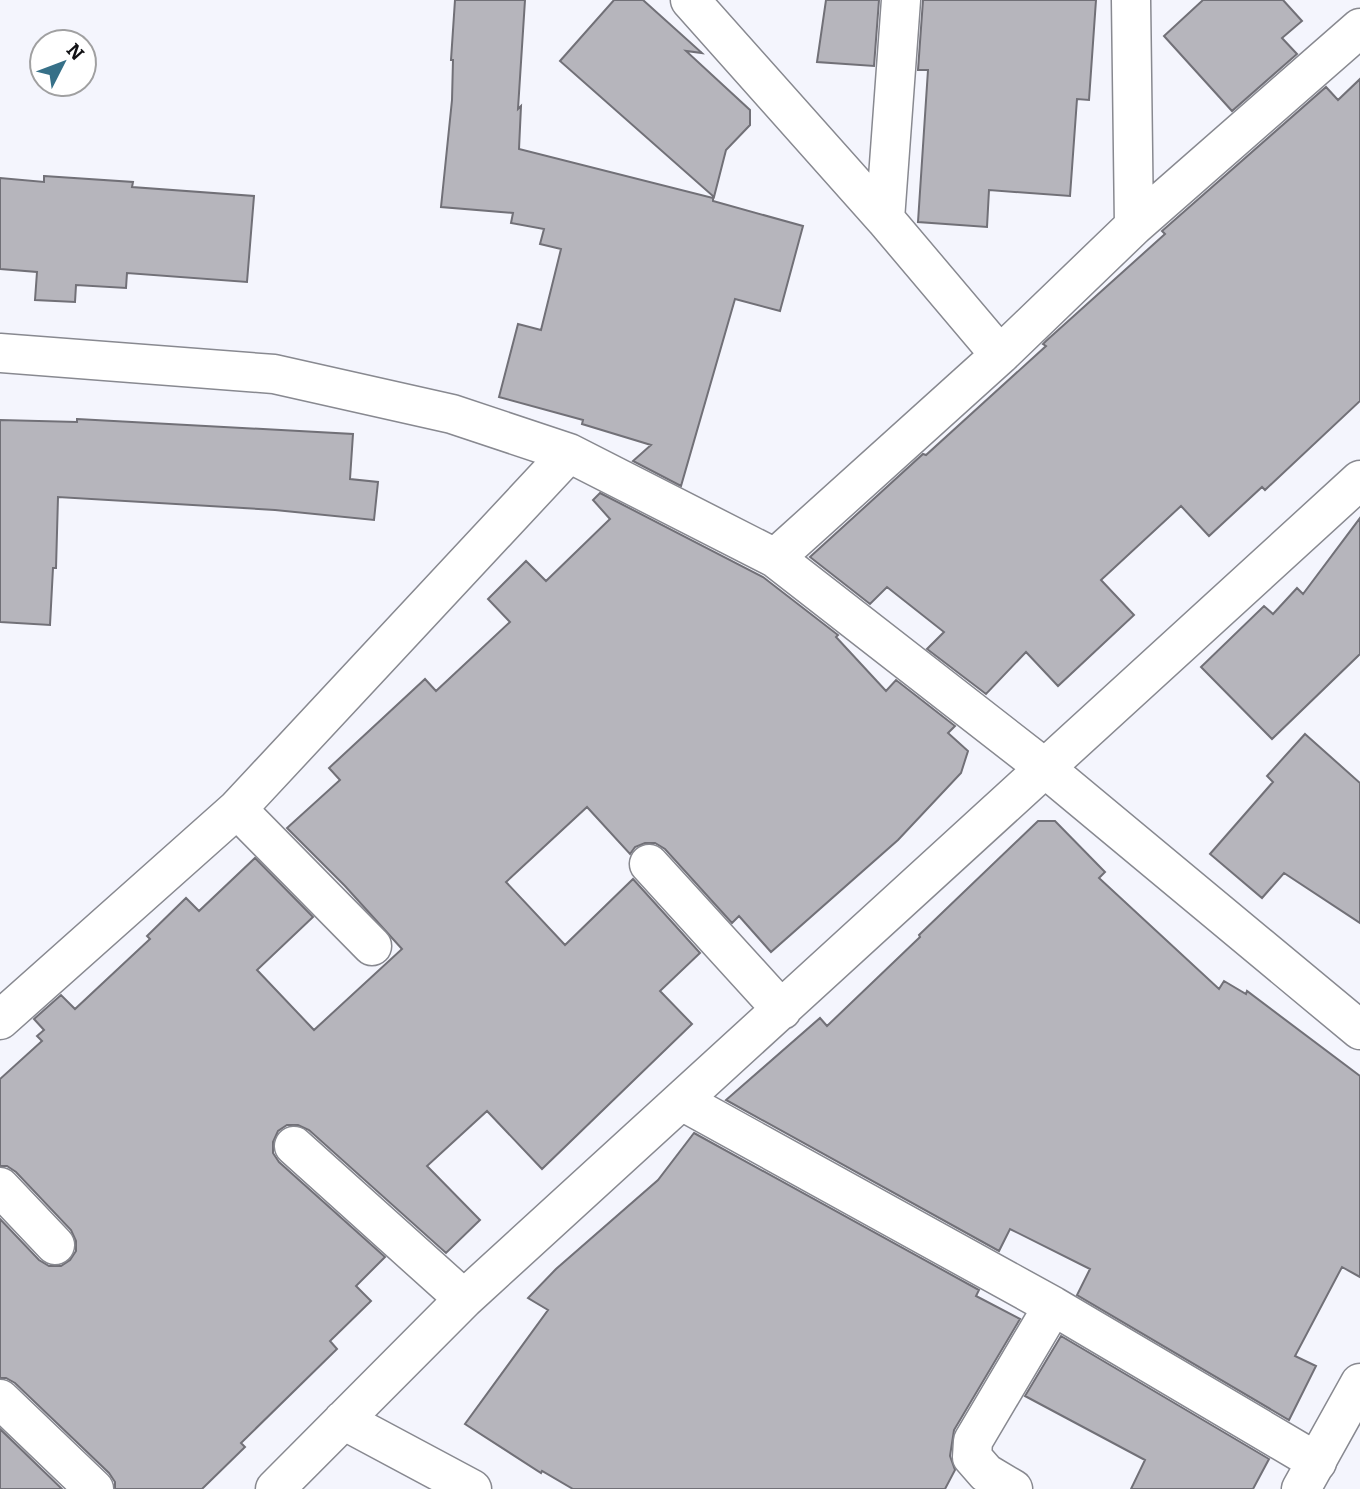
<svg xmlns="http://www.w3.org/2000/svg" width="1360" height="1489" font-family="Bitter,serif">
  <style>
    .building { fill: #b6b5bc; stroke: #717077; stroke-width: 2 }
    .lines { fill: none; stroke-linecap: round; stroke-linejoin: round }
    .street-casing { stroke: #888990; stroke-width: 41 }
    .secondary-casing { stroke: #888990; stroke-width: 41 }
    .street { stroke: #fff; stroke-width: 38 }
    .secondary { stroke: #fff; stroke-width: 38 }
  </style>
  <rect width="100%" height="100%" fill="#f4f5fd"/>
  <!-- building -->
  <path class="building" d="M455 0H525L518 109 521 106 519 149 713 198V201L803 226 780 311 735 299 681 486 633 461 651 445 582 424 583 420 499 397 518 324 541 330 561 249 540 244 544 229 511 223 513 213 441 207 452 100 453 60H451Z
    M614 0H643L702 53 686 51 750 110V125L726 150 714 197 560 61Z
    M826 0H879L874 66 817 62Z
    M923 0H1096L1089 100 1077 99 1070 196 989 190 987 227 918 222 928 70H918Z
    M1203 0H1283L1302 21 1282 38 1297 54 1232 111 1164 36Z
    M1360 79V401L1265 490 1262 487 1209 536 1181 506 1101 580 1134 615 1058 686 1026 652 986 694 927 649 944 632 887 587 870 604 810 557 923 454 926 455 1046 346 1043 344 1046 341 1165 234 1162 231 1326 87 1338 100Z
    M44 176 133 182 132 187 254 196 247 282 127 273 126 288 76 285 75 302 35 300 37 272 0 269V178L44 182Z
    M77 419 353 434 350 479 378 482 374 520 275 510 58 497 56 568H53L50 625 0 622V420L77 422Z
    M600 493 763 577 838 635 836 637 886 691 896 680 955 726 948 733 968 751 961 773 898 840 771 952 739 916 732 923 665 849 655 843H645L635 847 630 854 587 807 506 882 565 945 633 879 700 953 660 991 692 1024 542 1169 487 1111 427 1166 480 1220 446 1253 309 1130 298 1125H287L278 1131 273 1142V1153L279 1162 385 1257 356 1286 371 1301 330 1341 337 1349 241 1443 245 1447 202 1489H115V1482L109 1473 15 1383 6 1378H0V1219L39 1260 49 1266H61L70 1260 76 1251V1241L71 1230 16 1172 7 1166H0V1079L42 1041 37 1036 44 1030 34 1019 61 995 75 1009 150 939 147 936 186 898 199 911 255 858 313 917 257 970 314 1030 402 949 345 886 287 828 340 780 329 768 425 679 436 691 510 622 488 599 526 561 546 581 610 519 593 500Z
    M1360 518V654L1272 739 1201 667 1264 606 1273 614 1297 588 1303 594Z
    M1305 734 1360 783V923L1284 873 1262 898 1210 854 1273 782 1267 776Z
    M1038 821H1055L1105 872 1099 878 1219 989 1224 981 1246 994 1247 991 1360 1076V1277L1342 1267 1295 1356 1316 1366 1289 1420 1077 1295 1090 1269 1010 1229 999 1251 726 1100 820 1018 827 1026 920 937 919 935Z
    M694 1133 979 1290 976 1296 1020 1319 954 1430 950 1456 955 1470 945 1489H573L542 1471 541 1473 465 1424 548 1310 528 1298 556 1269 658 1180Z
    M1061 1336 1269 1459 1253 1489H1131L1145 1460 1025 1396Z
    M0 1429 62 1489H0Z"/>
  <g class="lines">
    <!-- street casing -->
    <g class="street-casing">
      <path id="street" d="M690 0 885 219 1000 355
        M1131 0 1134 226
        M885 219 901 0
        M0 353 274 374 452 414 569 453 775 558 1046 769 1360 1030
        M775 558 1000 355 1134 226 1360 28
        M237 809 372 946
        M649 864 782 1010
        M0 1020 237 809 569 453
        M682 1101 1053 1306 1317 1462
        M294 1146 464 1299
        M0 1187 55 1245
        M0 1399 94 1489
        M343 1420 472 1489
        M275 1489 464 1299 1360 480
        M1013 1489 986 1473 972 1457 973 1441 1053 1306"/>
    </g>
    <!-- secondary casing -->
    <g class="secondary-casing">
      <path id="secondary" d="M1301 1489 1360 1383"/>
    </g>
    <!-- street -->
    <use href="#street" class="street"/>
    <!-- secondary -->
    <use href="#secondary" class="secondary"/>
  </g>
  <!-- north arrow -->
  <g transform="translate(63 63) rotate(48)"><circle r="33" fill="#ffffff" stroke="#a0a0a1" stroke-width="2"/>
  <path d="M0-5L12 26L0 18L-12 26Z" fill="#367088"/>
  <text y="-10" font-size="19" font-weight="bold" text-anchor="middle" fill="#111114">N</text>
  </g>
</svg>
